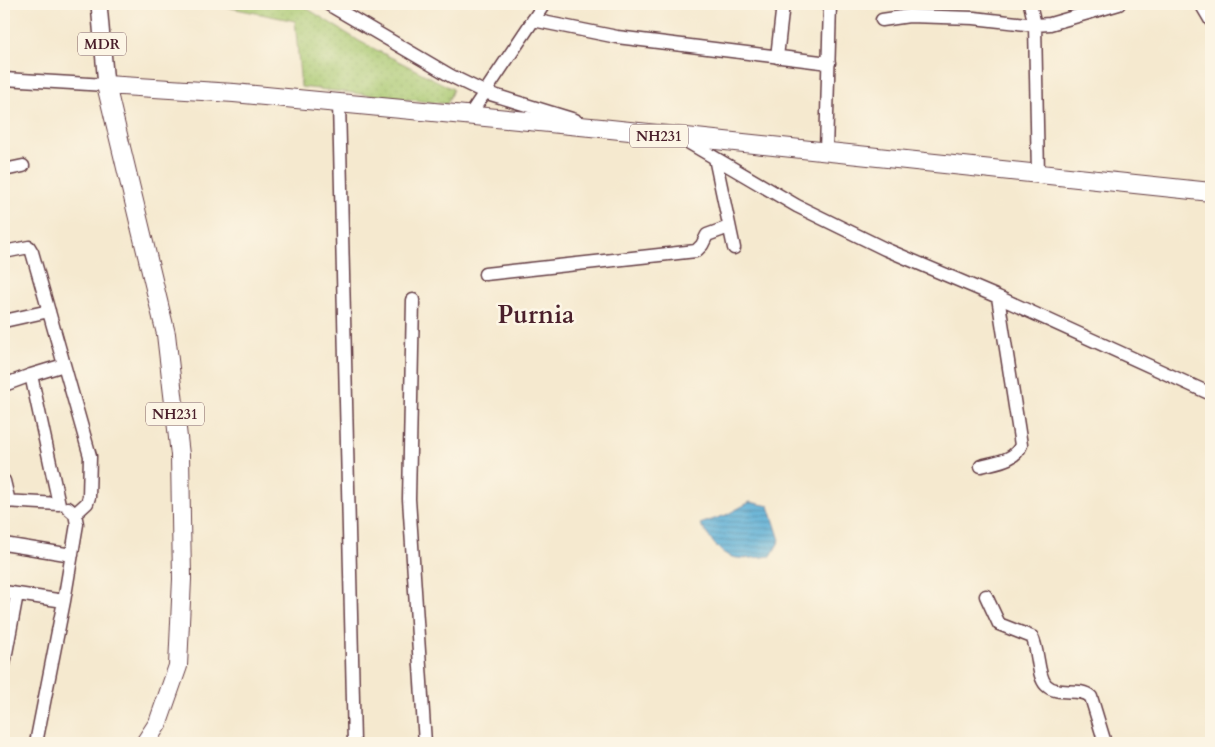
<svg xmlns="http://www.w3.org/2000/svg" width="1215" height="747" font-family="Cardo,serif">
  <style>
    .grass { fill: url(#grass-dots); stroke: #79744e }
    .water { fill: url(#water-rules); stroke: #516680 }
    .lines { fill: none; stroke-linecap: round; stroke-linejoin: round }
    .minor-casing { stroke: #643d44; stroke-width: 15 }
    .major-casing { stroke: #643d44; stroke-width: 18 }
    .highway-casing { stroke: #643d44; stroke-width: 20 }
    .minor { stroke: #fff; stroke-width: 12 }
    .major { stroke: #fff; stroke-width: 15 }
    .highway { stroke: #fff; stroke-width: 18 }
    .labels { text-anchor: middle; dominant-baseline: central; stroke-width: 5; stroke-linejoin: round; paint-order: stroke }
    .shield { fill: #fcf5e5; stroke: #7f5f63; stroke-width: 1 }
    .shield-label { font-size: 14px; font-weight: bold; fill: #4a1f2b }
    .town-label { font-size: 25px; font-weight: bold; fill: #4a1f2b; stroke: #fcf5e5 }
  </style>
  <defs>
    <pattern id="grass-dots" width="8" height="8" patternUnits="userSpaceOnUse" patternTransform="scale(1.25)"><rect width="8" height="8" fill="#a8c870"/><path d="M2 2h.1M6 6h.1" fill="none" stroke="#92ab61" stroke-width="1.8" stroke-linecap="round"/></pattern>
    <pattern id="water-rules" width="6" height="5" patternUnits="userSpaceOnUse" patternTransform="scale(1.25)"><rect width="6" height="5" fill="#58add5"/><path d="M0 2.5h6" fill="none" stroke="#4b8cad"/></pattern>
  </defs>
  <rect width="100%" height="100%" fill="#fcf5e5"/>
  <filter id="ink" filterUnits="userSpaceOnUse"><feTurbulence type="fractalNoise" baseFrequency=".02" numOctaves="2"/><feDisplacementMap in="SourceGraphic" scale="10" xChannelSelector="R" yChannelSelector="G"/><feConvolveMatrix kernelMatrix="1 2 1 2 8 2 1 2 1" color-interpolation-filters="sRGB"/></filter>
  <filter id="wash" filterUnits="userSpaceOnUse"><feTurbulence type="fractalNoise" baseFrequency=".0096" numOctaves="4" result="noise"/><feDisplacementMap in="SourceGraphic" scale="20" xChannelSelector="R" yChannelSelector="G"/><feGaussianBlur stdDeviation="1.12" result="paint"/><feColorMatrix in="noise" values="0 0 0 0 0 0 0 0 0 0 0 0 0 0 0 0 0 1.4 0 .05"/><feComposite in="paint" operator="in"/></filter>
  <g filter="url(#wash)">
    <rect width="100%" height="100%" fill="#f5e9cf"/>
    <!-- grass -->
    <path class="grass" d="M212 4H300L359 41 453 89 447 104 301 87 295 21Z"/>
    <!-- water -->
    <path class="water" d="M750 502 769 506 780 540 771 556C728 561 725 561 700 524L726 515Z"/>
  </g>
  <g filter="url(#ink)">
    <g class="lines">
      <!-- minor casing -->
      <g class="minor-casing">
        <path id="minor" d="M328 4 451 76 484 92 575 120
          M1030 4 1035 25 1038 174
          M1201 4 1211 21
          M533 20 617 37 829 63
          M882 20 909 16 974 18 1035 25 1050 24 1119 4
          M777 57 783 4
          M4 79 106 85
          M339 103 354 743
          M469 116 544 4
          M681 138 797 206 885 249 998 297 1211 394
          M826 152 830 4
          M715 158 734 248
          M4 170 23 166
          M4 252 29 247 32 252 90 456 89 497 87 503 75 514
          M485 274 696 251 702 245 707 235 729 227
          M413 300 409 499 425 743
          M4 321 49 311
          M31 375 64 365
          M4 385 31 375 59 504 4 501
          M981 466C995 462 1015 461 1021 445L998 297
          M4 481 9 502
          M4 544 72 555
          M4 592 64 601 36 743
          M986 596 999 624 1032 637C1039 650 1037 676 1046 685 1058 697 1079 686 1091 697L1105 743
          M64 601 77 524 75 514 68 508
          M4 664 17 594"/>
      </g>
      <!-- major casing -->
      <g class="major-casing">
        <path id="major" d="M99 4 106 85"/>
      </g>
      <!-- highway casing -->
      <g class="highway-casing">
        <path id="highway" d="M145 743 158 723 178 666 182 579 180 455 166 334 106 85 234 93 601 128 1211 192"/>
      </g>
      <!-- minor -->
      <use href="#minor" class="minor"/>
      <!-- major -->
      <use href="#major" class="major"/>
      <!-- highway -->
      <use href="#highway" class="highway"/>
    </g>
  </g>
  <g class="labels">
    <!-- shield labels -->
    <g class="shield">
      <rect x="78" y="32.5" width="48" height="23" rx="4"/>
      <rect x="630" y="124.5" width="58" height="23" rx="4"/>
      <rect x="146" y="402.5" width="58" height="23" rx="4"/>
    </g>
    <g class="shield-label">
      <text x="102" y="44">MDR</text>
      <text x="659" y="136">NH231</text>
      <text x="175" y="414">NH231</text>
    </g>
    <!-- town labels -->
    <g class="town-label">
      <text x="536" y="315">Purnia</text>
    </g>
  </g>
  <!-- margin -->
  <rect width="1215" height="747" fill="none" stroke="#fcf5e5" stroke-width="20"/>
</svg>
